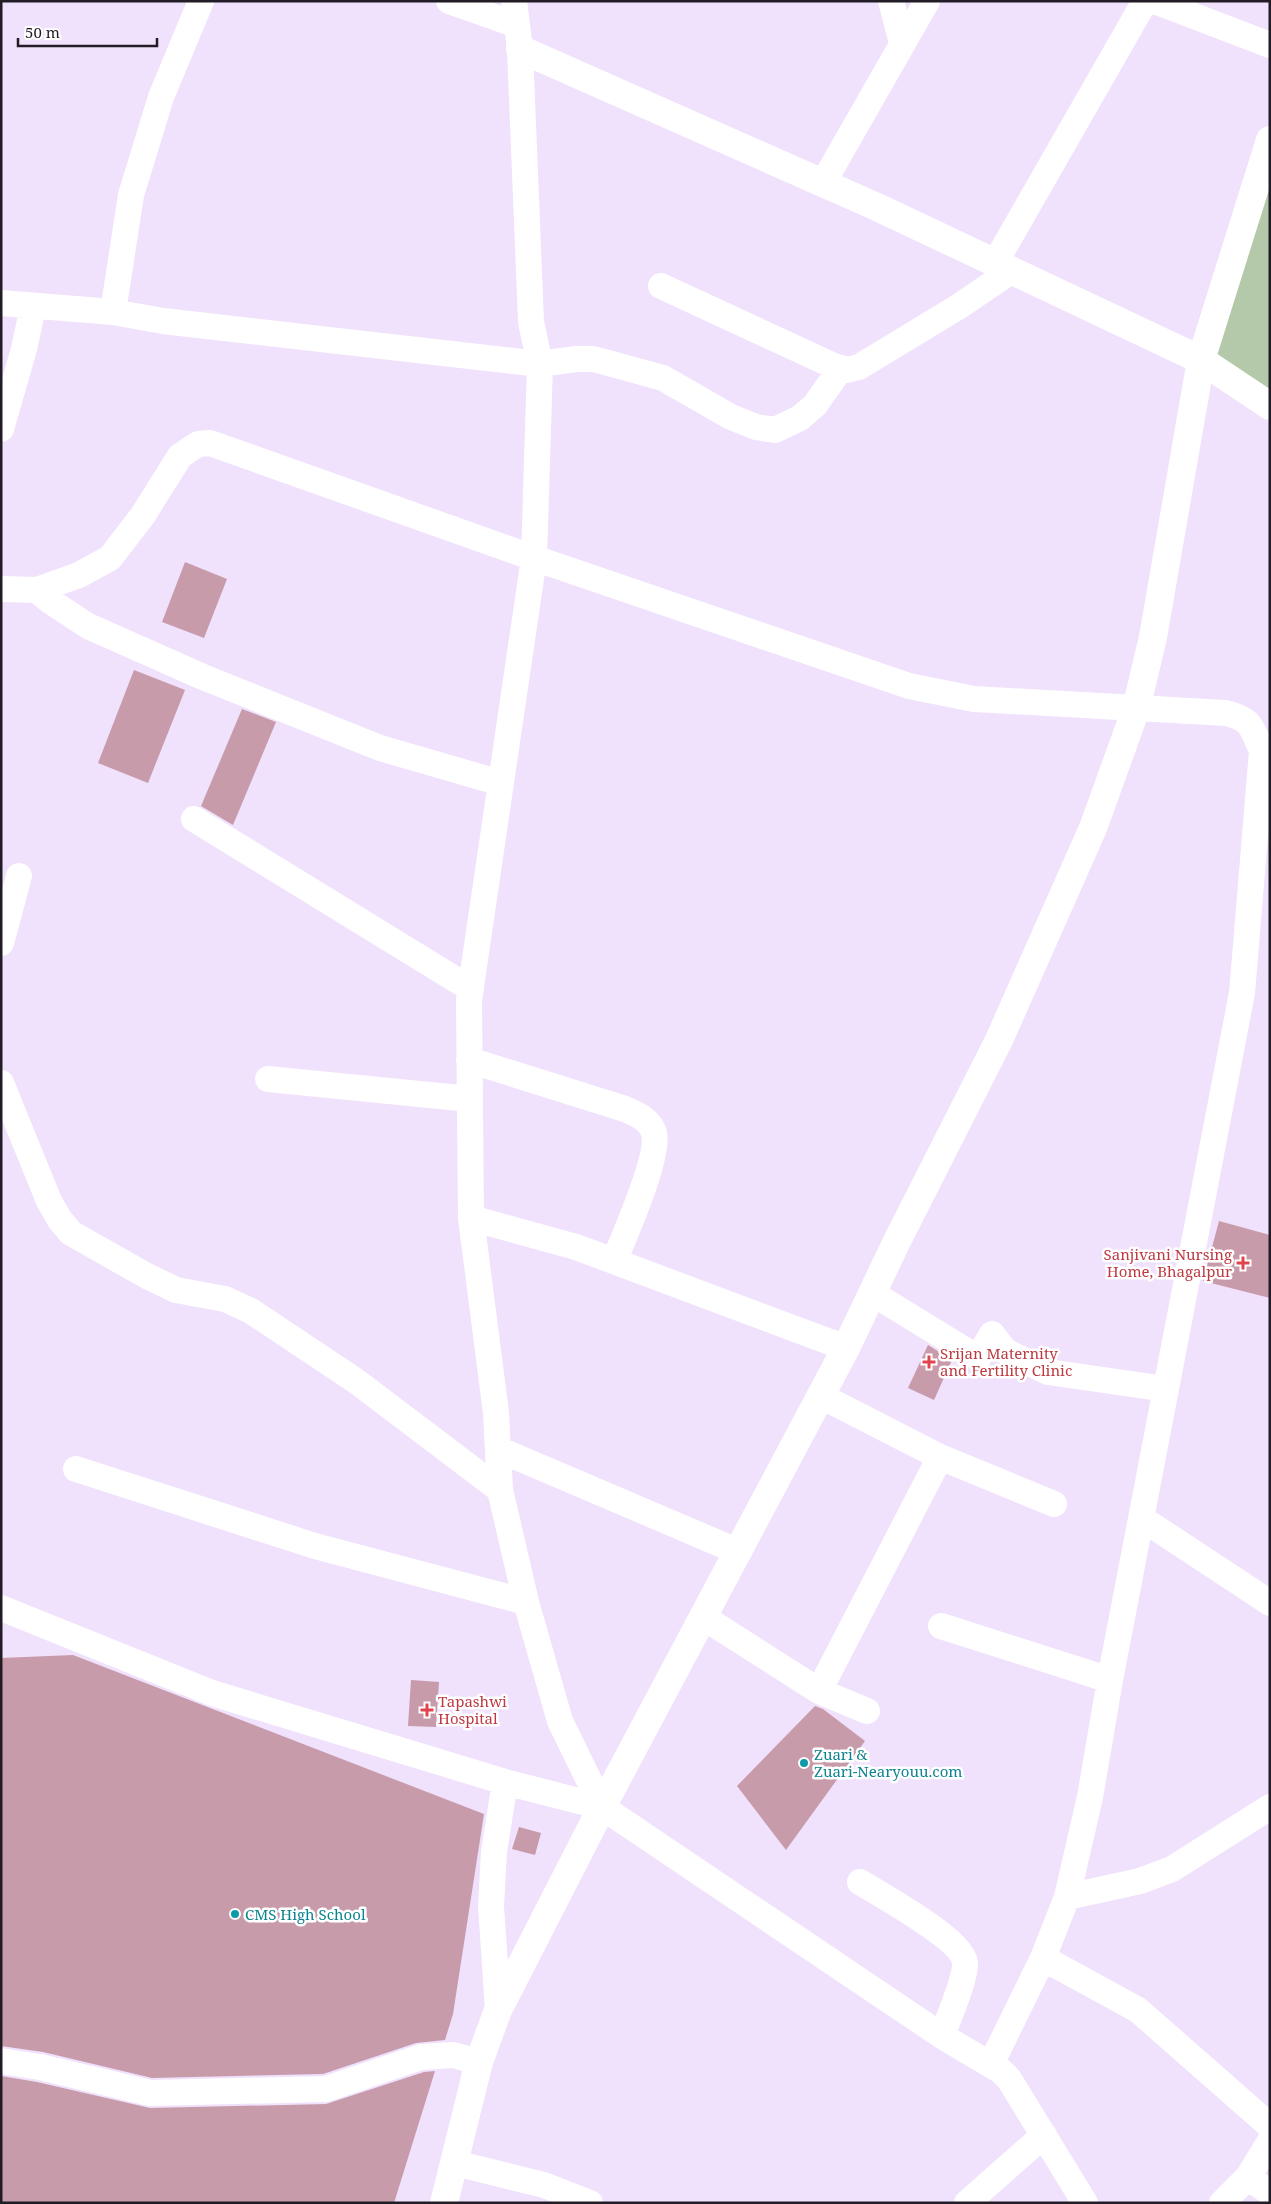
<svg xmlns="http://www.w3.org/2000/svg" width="1271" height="2204" font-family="'Noto Serif',serif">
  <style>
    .green { fill: #b4c9a9 }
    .building { fill: #c89bab }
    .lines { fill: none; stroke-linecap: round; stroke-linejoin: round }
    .minor { stroke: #fff; stroke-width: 26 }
    .major { stroke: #fff; stroke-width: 28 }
    .health-dot { fill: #e0444e; stroke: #fff; stroke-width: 2 }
    .culture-dot { fill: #0f9aa8; stroke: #fff; stroke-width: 2 }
    .labels { text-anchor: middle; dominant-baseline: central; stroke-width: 5; stroke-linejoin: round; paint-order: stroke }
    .health-label { font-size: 15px; fill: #be3a42; stroke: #fff; text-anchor: start }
    .culture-label { font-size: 15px; fill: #0d838f; stroke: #fff; text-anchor: start }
  </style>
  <rect width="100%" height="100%" fill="#f0e1fc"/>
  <!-- green -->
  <path class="green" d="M1270 156V406L1201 360Z"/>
  <!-- building -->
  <path class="building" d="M185 562 227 579 204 638 162 622Z
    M134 670 185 690 148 783 98 763Z
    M242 709 276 722 233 825 201 806Z
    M1219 1221 1270 1235V1298L1203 1281Z
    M928 1345 952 1360 934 1400 908 1388Z
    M73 1655 484 1814 453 2014 445 2040 416 2043 323 2074 152 2078 43 2052 1 2046V1658Z
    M411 1680 439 1682 436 1727 408 1726Z
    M815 1706 823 1709 865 1741 786 1850 737 1786Z
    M519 1827 541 1833 535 1855 512 1849Z
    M435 2071 394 2203H1V2076L37 2082 150 2108 326 2104 424 2072Z"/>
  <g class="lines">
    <!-- minor -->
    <path class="minor" d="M449 1 517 25
      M514 1 520 49 531 322 540 364 534 558 469 1000 471 1218 496 1413 500 1490 526 1602 560 1721 602 1807
      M891 1 902 43
      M1155 1 1270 45
      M823 183 927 1
      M995 263 1145 1
      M661 286 834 366 847 370 859 367 958 307 1011 271
      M1 303 113 312 163 321 540 364 576 359H593L612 364 663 378 731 417 756 427 775 430 800 418 815 405 841 368
      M113 312 131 195 161 97 201 1
      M1 429 24 349 33 307
      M1 589 37 590 79 575 110 558 143 515 180 456 198 444 210 443 534 558 909 686 974 699 1226 713C1253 720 1251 727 1262 751L1242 993 1110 1680 1090 1797 1067 1897 1043 1958 991 2064
      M37 590 50 601 88 626 203 677 380 748 501 783
      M194 819 471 989
      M1 943 19 876
      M469 1060 625 1109C636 1114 650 1119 654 1133 660 1156 624 1237 614 1261
      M268 1079 470 1099
      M1 1083 49 1201 60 1220 71 1233 147 1276 176 1290 225 1299 251 1311 356 1381 500 1490
      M471 1218 576 1247 846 1348
      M872 1293 978 1358 992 1334 1005 1351 1048 1372 1166 1389
      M821 1396 940 1457 1054 1504
      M498 1449 739 1552
      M76 1469 315 1546 526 1602
      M1141 1518 1270 1603
      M1 1608 212 1693 505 1782 602 1807 942 2036 1001 2071 1009 2079 1085 2203
      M703 1617 819 1691 867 1711
      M941 1626 1110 1680
      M819 1691 940 1457
      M860 1882C881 1895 963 1940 965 1963 966 1978 948 2019 942 2036
      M1067 1897 1140 1881 1172 1869 1270 1807
      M1043 1958 1138 2010 1270 2126
      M498 2010 491 1906 494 1852 505 1782
      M1 2061 40 2067 150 2093 326 2089 421 2057 453 2055 479 2062
      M455 2163 544 2185 590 2203
      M1248 2177 1270 2193
      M967 2203 1044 2135
      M1222 2203 1248 2177 1270 2141"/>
    <!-- major -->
    <path class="major" d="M520 49 877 207 1201 360 1270 406
      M444 2203 479 2062 498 2010 602 1807 846 1348 897 1241 999 1040 1093 828 1136 709 1153 637 1201 360 1270 140"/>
  </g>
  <!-- markers -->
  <g class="health-dot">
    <path d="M1240.5 1255.5h5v5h5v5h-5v5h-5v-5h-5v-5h5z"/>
    <path d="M926.5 1354.5h5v5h5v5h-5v5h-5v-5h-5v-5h5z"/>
    <path d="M424.5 1702.5h5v5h5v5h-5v5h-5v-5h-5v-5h5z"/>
  </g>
  <g class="culture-dot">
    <circle cx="804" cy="1763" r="5"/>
    <circle cx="235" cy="1914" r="5"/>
  </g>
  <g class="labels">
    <!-- health labels -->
    <g class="health-label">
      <text x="1232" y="1254" text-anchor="end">Sanjivani Nursing<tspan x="1232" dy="17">Home, Bhagalpur</tspan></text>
      <text x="940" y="1353">Srijan Maternity<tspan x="940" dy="17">and Fertility Clinic</tspan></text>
      <text x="438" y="1701">Tapashwi<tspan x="438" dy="17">Hospital</tspan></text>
    </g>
    <!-- culture labels -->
    <g class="culture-label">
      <text x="814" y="1754">Zuari &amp;<tspan x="814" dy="17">Zuari-Nearyouu.com</tspan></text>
      <text x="245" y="1914">CMS High School</text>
    </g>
  </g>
  <!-- border -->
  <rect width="1271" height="2204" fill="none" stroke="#211c25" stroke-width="5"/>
  <!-- scale -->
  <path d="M18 38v8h139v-8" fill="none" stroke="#211c25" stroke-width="2.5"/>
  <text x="25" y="38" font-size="15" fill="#211c25" stroke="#ffffff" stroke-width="4" paint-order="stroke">50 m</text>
</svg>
